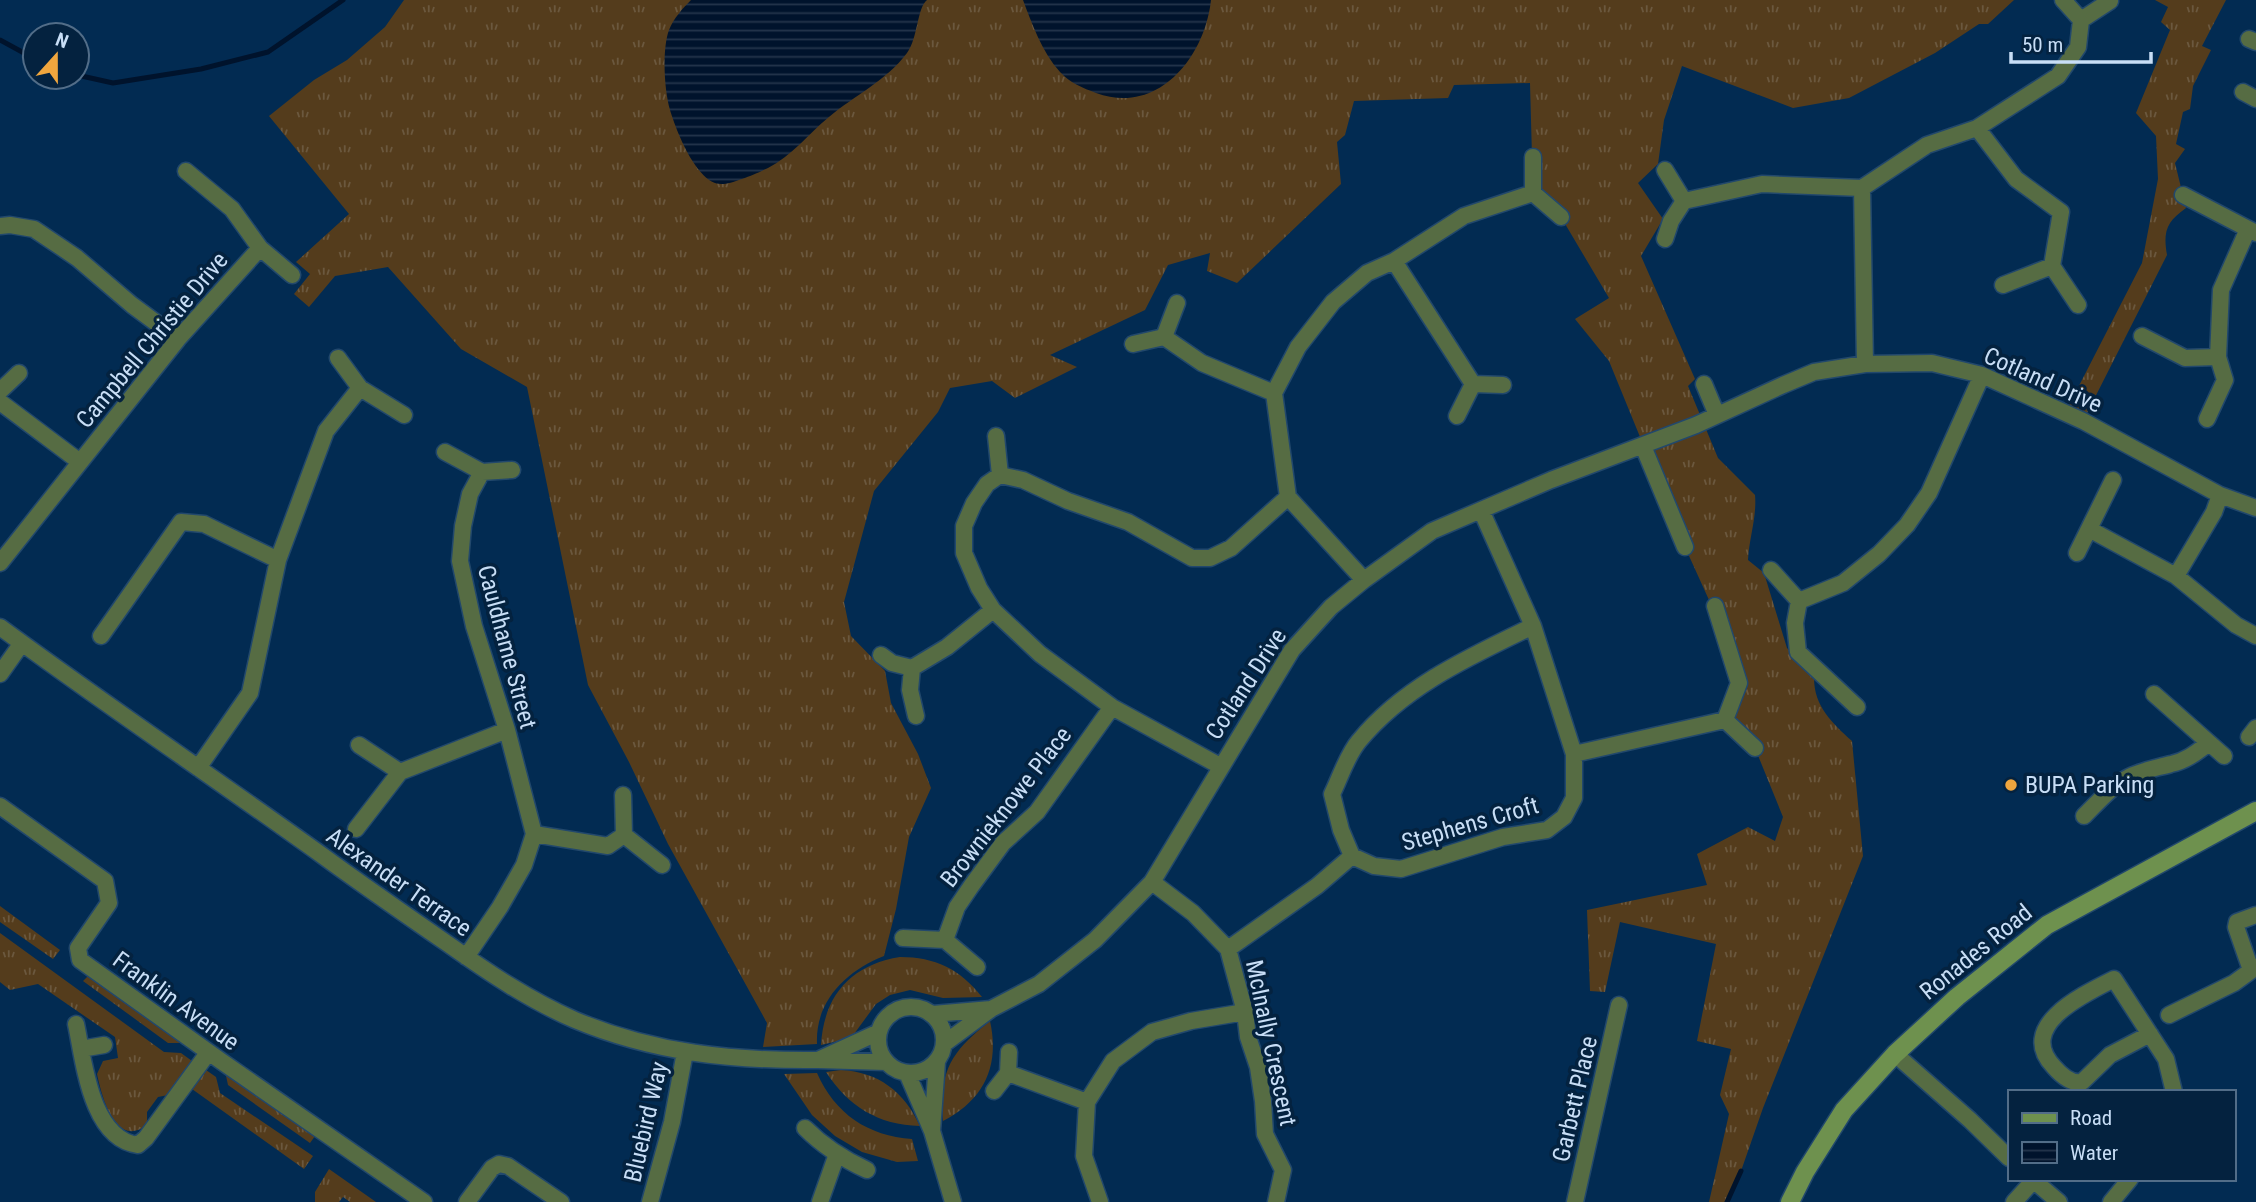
<svg xmlns="http://www.w3.org/2000/svg" width="2256" height="1202" font-family="'Roboto Condensed',sans-serif">
  <style>
    .grass { fill: url(#grass-tufts) }
    .water { fill: url(#water-rules) }
    .lines { fill: none; stroke-linecap: round; stroke-linejoin: round }
    .stream { stroke: #00132c; stroke-width: 5 }
    .street-casing { stroke: #22486c; stroke-width: 19 }
    .secondary-casing { stroke: #22486c; stroke-width: 21 }
    .street { stroke: #566c43; stroke-width: 16 }
    .secondary { stroke: #6e914e; stroke-width: 18 }
    .poi-dot { fill: #f0a63e; stroke: #04223f; stroke-width: 2.5 }
    .labels { text-anchor: middle; dominant-baseline: central; stroke-width: 7; stroke-linejoin: round; paint-order: stroke }
    .street-label { font-size: 24px; fill: #c8def6; stroke: #04223f }
    .poi-label { font-size: 24px; fill: #c8def6; stroke: #04223f; text-anchor: start }
  </style>
  <defs>
    <pattern id="grass-tufts" width="24" height="20" patternUnits="userSpaceOnUse" patternTransform="scale(1.75)"><rect width="24" height="20" fill="#543c1c"/><path d="M3 7l-1-3M5 7V3M7 7l1-3M15 17l-1-3M17 17v-4M19 17l1-3" fill="none" stroke="#6b583e"/></pattern>
    <pattern id="water-rules" width="6" height="5" patternUnits="userSpaceOnUse" patternTransform="scale(1.75)"><rect width="6" height="5" fill="#00132c"/><path d="M0 2.5h6" fill="none" stroke="#24354b"/></pattern>
  </defs>
  <rect width="100%" height="100%" fill="#022b52"/>
  <!-- grass -->
  <path class="grass" d="M404 0H2014L1988 24H1979L1935 53 1849 98 1793 108 1682 66 1664 120 1658 164 1638 183 1663 219 1641 256 1695 379 1688 386 1718 458 1755 495C1757 517 1749 538 1748 560L1764 573 1787 648 1814 678C1814 706 1832 723 1852 741L1863 856 1763 1108 1741 1171 1727 1202H1709L1729 1114 1720 1095 1731 1049 1697 1041 1716 944 1620 922 1605 992 1590 991 1587 910 1707 885 1697 854 1748 827 1775 841 1783 817 1755 748 1725 720 1739 683 1709 600 1685 547 1609 361 1575 319 1609 298 1561 217 1533 193 1530 83 1454 85 1448 98 1354 101 1345 135 1337 142 1341 184 1237 283 1207 271 1210 253 1168 265 1145 310 1050 355 1077 367 1015 398 992 381 950 388 938 412 874 491 844 602 851 636 885 671 891 703 918 754 931 788 909 837 896 909 884 956C846 971 815 1001 817 1044L763 1047 767 1023 668 844 629 762 588 685 527 387 461 349 388 267 335 276 309 307 294 294 310 274 296 262 349 214 269 116 314 80 347 60 385 27Z
    M2155 0H2226L2202 46 2211 50 2193 86 2190 109 2183 112 2176 144 2185 149 2175 163 2186 208C2166 222 2163 232 2167 255L2083 421 2065 413 2142 263 2158 179 2156 136 2136 113 2170 30 2161 22 2168 7Z
    M0 906 60 950 53 959 0 922Z
    M0 933 164 1052 181 1053 192 1061 168 1095 158 1097 147 1112V1125C115 1149 102 1097 97 1074L103 1061 118 1058 115 1037 38 984 10 990 0 982Z
    M900 957C935 957 960 969 982 997L943 998 910 990 890 995 876 1004 854 1034 838 1041 821 1045C824 995 851 965 900 957Z
    M88 976 183 1043H168L83 981Z
    M990 1021C1000 1066 984 1100 943 1121 939 1070 951 1052 990 1021Z
    M206 1070 216 1077 220 1093 313 1156 304 1169 192 1089Z
    M841 1070C878 1072 904 1091 920 1126 878 1125 848 1106 826 1072Z
    M225 1071 315 1136 310 1143 228 1085Z
    M817 1073C835 1114 868 1136 912 1139L918 1161 897 1162 862 1152 835 1136 812 1115 784 1074Z
    M329 1169 376 1202H350L343 1197 339 1202H315V1192Z"/>
  <!-- water -->
  <path class="water" d="M691 0H927C917 8 918 38 907 53 886 81 855 95 829 117 808 134 792 156 768 168 758 173 732 184 722 184 697 185 676 130 670 110 664 90 662 49 669 30 673 19 683 8 691 0Z
    M1023 0H1211C1205 57 1158 116 1096 93 1083 88 1070 83 1060 72 1042 52 1032 24 1023 0Z"/>
  <g class="lines">
    <!-- stream -->
    <path class="stream" d="M0 40 35 59
      M77 75 113 83 201 69 268 52 343 0
      M1727 1202 1741 1171"/>
    <!-- street casing -->
    <g class="street-casing">
      <path id="street" d="M2063 0 2081 20
        M2249 39 2256 42
        M2243 92 2256 99
        M1977 128 2016 179 2061 212 2052 266 2003 285
        M1665 170 1684 201
        M1862 188 1865 364
        M1533 193 1561 217
        M2183 195 2256 233
        M0 226 10 225 34 229 77 258 132 305 178 339
        M1665 239 1671 221 1684 201 1762 184 1862 188 1927 145 1977 128 2058 76 2078 47 2081 20 2110 1
        M260 248 292 275
        M1394 261 1473 384 1503 385
        M2052 266 2078 305
        M1177 303 1164 337 1202 363 1274 393
        M2142 336 2185 358 2218 357
        M1133 344 1164 337
        M1704 384 1717 415
        M360 388 404 415
        M0 391 19 373
        M0 402 80 462
        M1457 416 1473 384
        M2207 419 2225 380 2218 357 2221 290 2248 229
        M996 436 1000 475
        M1643 446 1685 547
        M445 452 482 472 470 494 463 526 460 561 474 626 507 730 534 834 524 865 500 907 466 957
        M482 472 512 470
        M2220 495 2214 512 2176 576 2236 625 2256 636
        M2089 529 2176 576
        M2077 553 2113 480
        M0 563 178 339 260 248 232 209 186 171
        M1771 570 1799 601
        M1364 580 1288 497 1274 393 1298 347 1333 302 1367 273 1394 261 1464 216 1533 193V157
        M0 627C106 705 216 779 323 856 364 886 406 915 448 944 489 973 529 1000 575 1020 654 1053 733 1061 818 1060
        M101 636 181 522 204 524 278 560
        M881 655 892 663 912 668
        M0 674 22 643
        M2154 694 2224 756
        M1857 707 1798 652 1795 623 1799 601 1843 583 1879 554 1907 525 1929 493 1982 375
        M916 716 910 690 912 668 947 647 993 610
        M1725 720 1755 748
        M2249 737 2256 728
        M359 745 400 772
        M1574 754 1725 720 1739 683 1715 606
        M1220 766 1112 707 1040 654 993 610 979 588 964 553V526L974 503 987 484 1000 475 1023 480 1068 501 1128 522 1192 558H1210L1231 548 1288 497
        M198 768 250 693 278 560 326 431 360 388 338 358
        M0 806 105 881 109 903 78 948 80 960 221 1061 424 1202
        M2084 816C2098 802 2112 786 2129 777 2143 770 2157 768 2171 764 2186 761 2197 752 2209 743
        M356 829 400 772 507 730
        M534 834 608 846 624 835 623 795
        M624 835 662 865
        M1352 856 1341 830 1332 794C1340 778 1347 755 1359 741 1404 686 1471 656 1533 626
        M1152 882 1193 913 1228 949 1245 1012 1248 1037 1258 1067 1263 1101 1265 1134 1283 1170 1276 1202
        M903 938 945 940 957 907 972 885 1003 843 1037 812 1112 707
        M945 940 977 967
        M1228 949 1317 886 1352 856 1374 866 1401 869 1503 837 1547 830 1564 817 1574 798V754L1533 626 1481 510
        M2251 970 2236 927 2237 922 2256 915
        M878 1040a33 33 0 1 1 66 0a33 33 0 1 1-66 0Z
        M991 1009 1039 984 1095 940 1152 882 1292 650 1331 607 1364 580 1432 531 1551 480 1696 425 1783 385 1814 372 1865 364 1932 363 1982 375 2083 421 2220 495 2256 508
        M933 1014 991 1009 945 1043
        M2169 1015 2234 983 2256 967
        M76 1024C84 1062 91 1139 138 1145L146 1138 208 1053
        M879 1032 818 1060 886 1062
        M2150 1034 2110 1055 2082 1082C2071 1084 2061 1075 2054 1067 2015 1026 2084 994 2114 979L2166 1059 2174 1092
        M81 1049 104 1045
        M1895 1054 1970 1120 2009 1158
        M907 1073 932 1131 937 1062
        M1008 1073 1087 1102
        M994 1091 1008 1073 1009 1052
        M805 1128C823 1146 843 1159 867 1170
        M932 1131 953 1202
        M2032 1179 2059 1202
        M467 1202 492 1168 499 1164 508 1166 561 1202
        M650 1202 672 1122 685 1052
        M820 1202 837 1154
        M1100 1202 1084 1156 1087 1102 1113 1061 1152 1032 1191 1021 1245 1012
        M1575 1202 1619 1005
        M2014 1202 2033 1181
        M2111 1202 2130 1179"/>
    </g>
    <!-- secondary casing -->
    <g class="secondary-casing">
      <path id="secondary" d="M1790 1202 1805 1172 1844 1110 1895 1054 1957 997 2047 925 2256 811"/>
    </g>
    <!-- street -->
    <use href="#street" class="street"/>
    <!-- secondary -->
    <use href="#secondary" class="secondary"/>
  </g>
  <!-- markers -->
  <circle class="poi-dot" cx="2011" cy="785" r="7"/>
  <g class="labels">
    <!-- street labels -->
    <g class="street-label">
      <text transform="translate(152 340) rotate(-50)">Campbell Christie Drive</text>
      <text transform="translate(2043 380) rotate(24)">Cotland Drive</text>
      <text transform="translate(507 647) rotate(75)">Cauldhame Street</text>
      <text transform="translate(1246 684) rotate(-57)">Cotland Drive</text>
      <text transform="translate(1006 807) rotate(-52)">Brownieknowe Place</text>
      <text transform="translate(1470 824) rotate(-16)">Stephens Croft</text>
      <text transform="translate(399 882) rotate(35)">Alexander Terrace</text>
      <text transform="translate(1976 952) rotate(-39)">Ronades Road</text>
      <text transform="translate(176 1001) rotate(36)">Franklin Avenue</text>
      <text transform="translate(1271 1043) rotate(78)">McInally Crescent</text>
      <text transform="translate(1575 1099) rotate(-77)">Garbett Place</text>
      <text transform="translate(646 1122) rotate(-77)">Bluebird Way</text>
    </g>
    <!-- poi labels -->
    <g class="poi-label">
      <text x="2025" y="785">BUPA Parking</text>
    </g>
  </g>
  <!-- legend -->
  <rect x="2008" y="1090" width="228" height="91" fill="#04223f" stroke="#526d88" stroke-width="2"/>
  <rect x="2022" y="1113" width="35" height="10" fill="#6e914e" stroke="#526d88" stroke-width="2"/>
  <text x="2070" y="1125" font-size="21" fill="#c8def6">Road</text>
  <rect x="2022" y="1142" width="35" height="21" fill="url(#water-rules)" stroke="#526d88" stroke-width="2"/>
  <text x="2070" y="1160" font-size="21" fill="#c8def6">Water</text>
  <!-- north arrow -->
  <g transform="translate(56 56) rotate(21)"><circle r="33" fill="#04223f" stroke="#526d88" stroke-width="2"/>
  <path d="M0-5L12 26L0 18L-12 26Z" fill="#f0a63e"/>
  <text y="-10" font-size="19" font-weight="bold" text-anchor="middle" fill="#c8def6">N</text>
  </g>
  <!-- scale -->
  <path d="M2011 52v10h140v-10" fill="none" stroke="#c8def6" stroke-width="3.5"/>
  <text x="2022" y="52" font-size="21" fill="#c8def6" stroke="#04223f" stroke-width="5" paint-order="stroke">50 m</text>
</svg>
